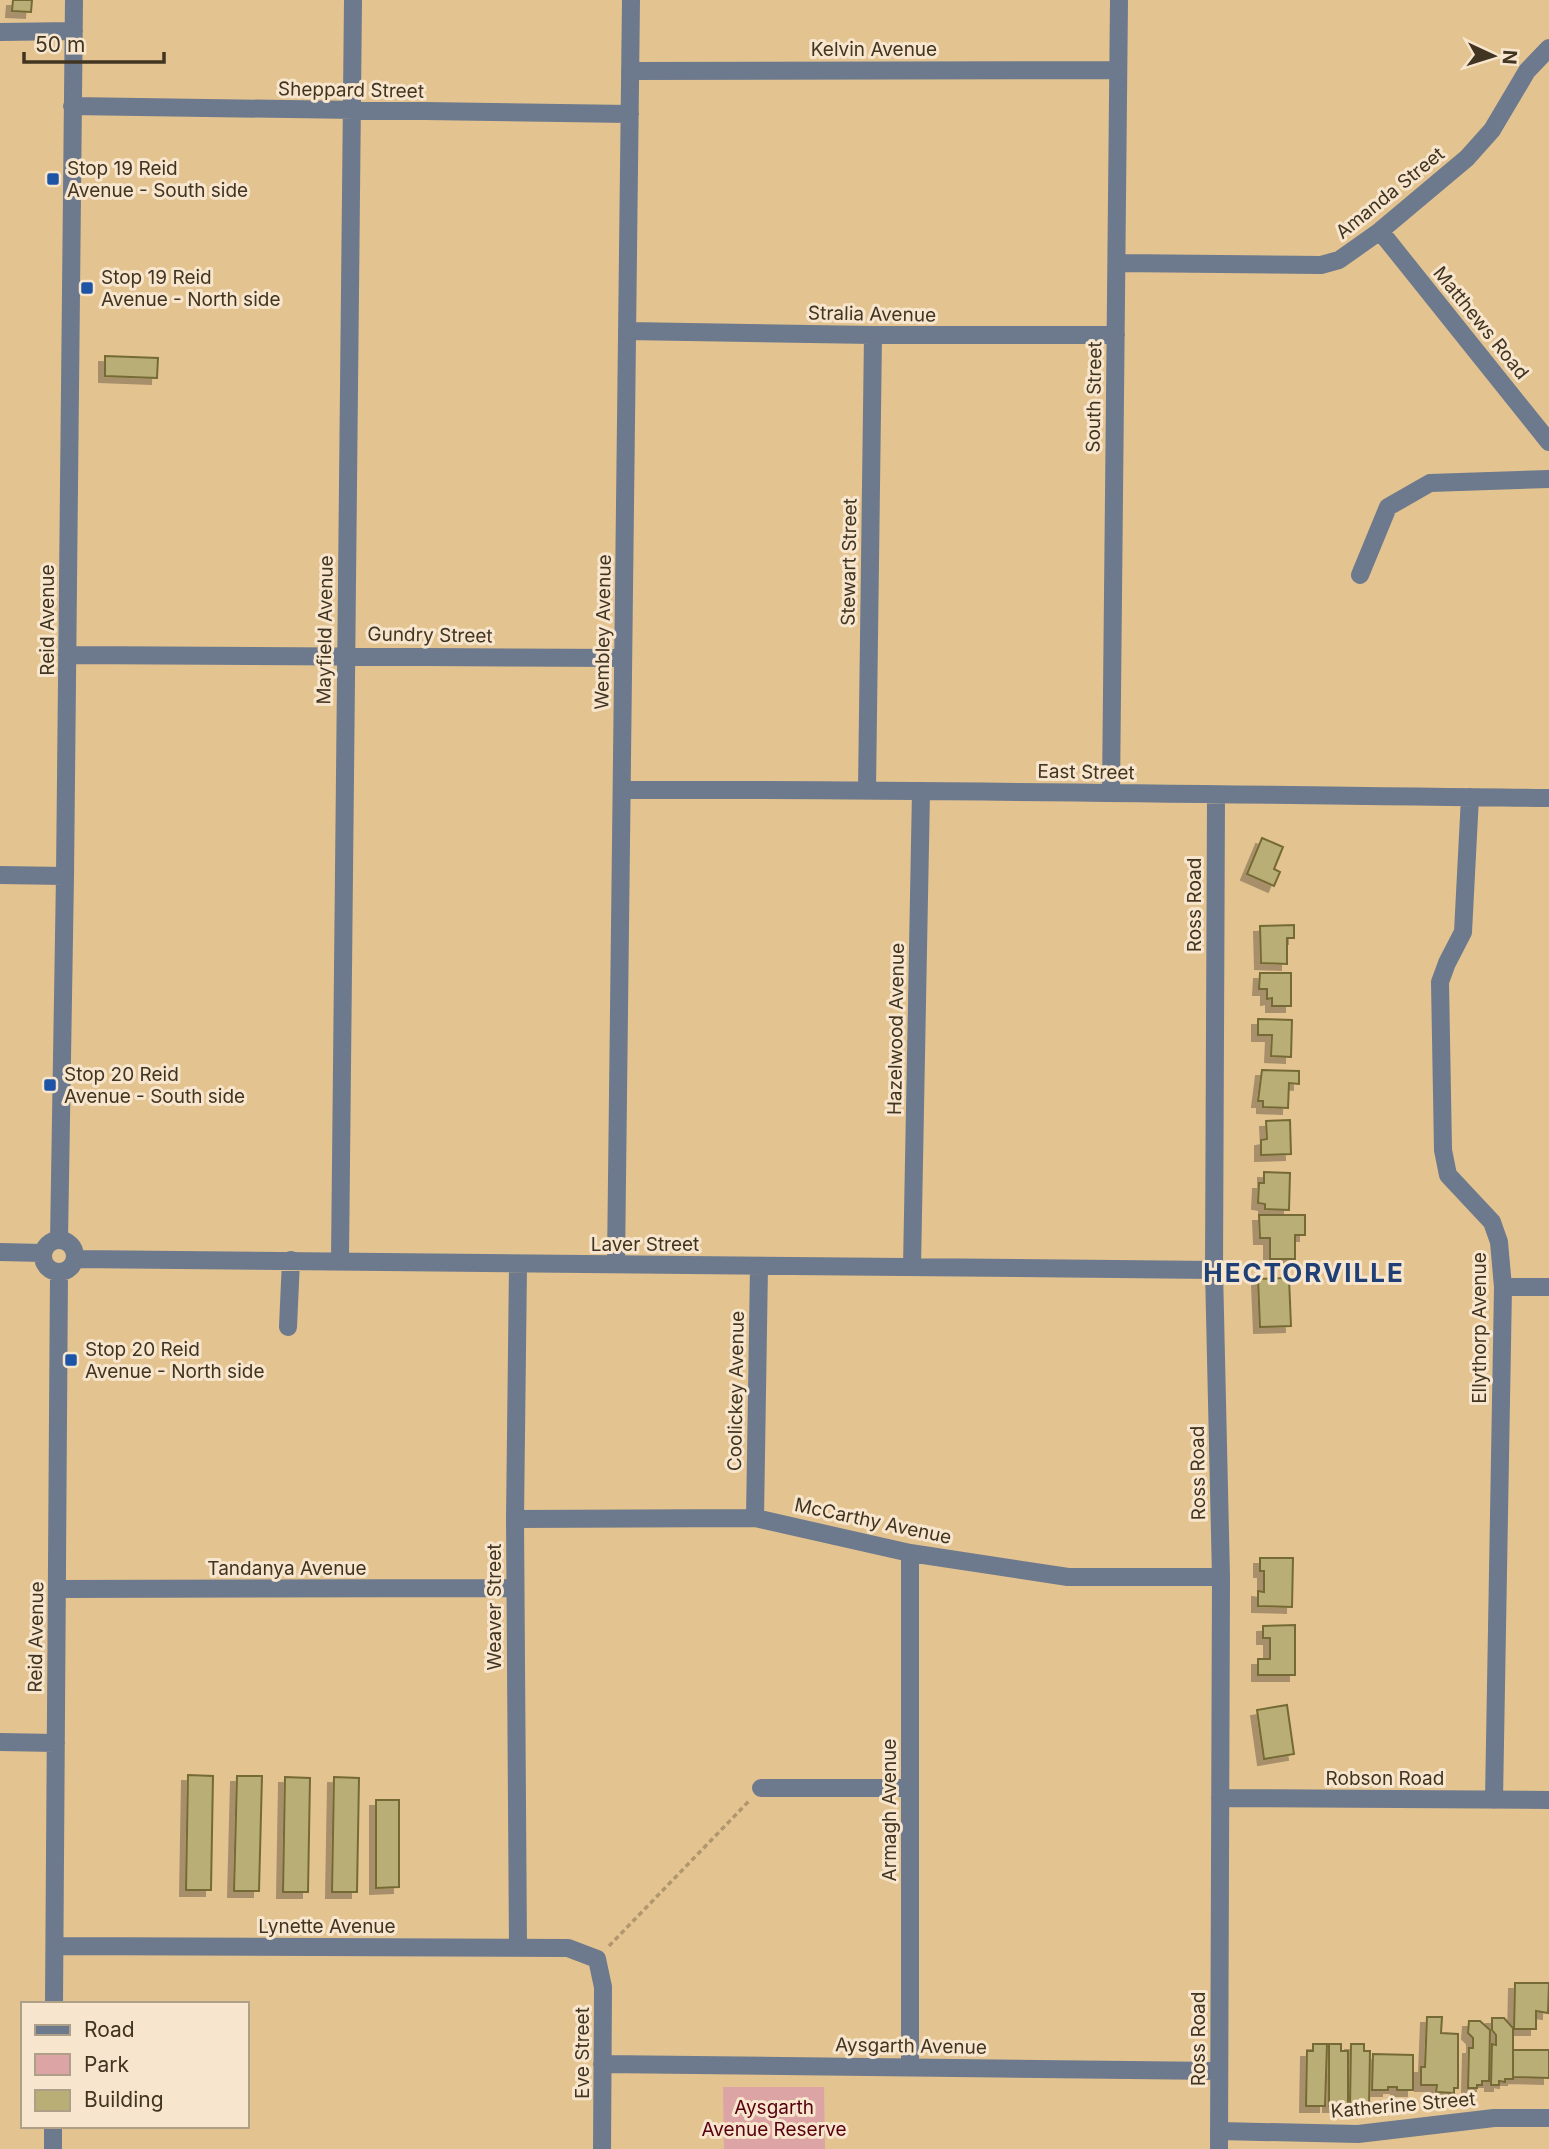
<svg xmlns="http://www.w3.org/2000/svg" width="1549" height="2149" font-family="Inter,sans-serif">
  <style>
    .green { fill: #dca4a4 }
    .building { fill: #b9ae76; stroke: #756b35; stroke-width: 2; filter: url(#shadow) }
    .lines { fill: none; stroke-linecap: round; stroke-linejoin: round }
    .path { stroke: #b1976d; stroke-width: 3.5; stroke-dasharray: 5 3.5; stroke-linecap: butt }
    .minor { stroke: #6d798d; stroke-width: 18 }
    .poi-dot { fill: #1d54a6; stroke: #f7e6cd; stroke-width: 2.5 }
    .labels { text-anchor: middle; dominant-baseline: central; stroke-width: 6; stroke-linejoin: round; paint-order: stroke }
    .street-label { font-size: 19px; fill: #413420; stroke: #f7e6cd }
    .poi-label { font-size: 19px; fill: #413420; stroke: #f7e6cd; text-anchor: start }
    .park-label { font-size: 19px; fill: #590011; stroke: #f7e6cd }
    .district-label { font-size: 26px; font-weight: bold; letter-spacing: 2px; fill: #1e4076; stroke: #f7e6cd }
  </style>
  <defs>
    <filter id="shadow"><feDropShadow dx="-6" dy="6" stdDeviation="0" flood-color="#0004"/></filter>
  </defs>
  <rect width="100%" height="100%" fill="#e3c390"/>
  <!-- green -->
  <path class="green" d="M723 2087H824L825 2149H724Z"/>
  <!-- building -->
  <path class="building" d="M13 0H32L31 12 12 11Z
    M105 356 158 358 157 378 105 376Z
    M1262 838 1283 847 1274 869 1280 872 1274 886 1247 874Z
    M1294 925V938H1287V964L1261 963 1260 926Z
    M1260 973H1291V1006H1272V998L1267 999V989H1259Z
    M1258 1019 1292 1020 1291 1057 1271 1056 1272 1035H1258Z
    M1262 1070 1299 1071V1084L1289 1083 1288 1108 1263 1107V1101H1258Z
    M1290 1120 1291 1154 1261 1155V1140L1267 1139 1266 1121Z
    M1264 1172 1290 1173 1289 1210 1265 1209V1204L1258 1203 1259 1183H1264Z
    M1259 1215H1305V1235H1295V1259H1270V1238H1260Z
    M1289 1278 1291 1326 1260 1327 1258 1279Z
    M1260 1558H1293L1292 1607 1258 1606V1591L1264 1592V1571H1260Z
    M1295 1625V1675H1258V1659H1270V1638H1263V1626Z
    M1287 1705 1294 1754 1264 1759 1257 1710Z
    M188 1775 213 1776 211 1890H186Z
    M237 1776H262L259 1891H234Z
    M285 1777 310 1778 308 1892H283Z
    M334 1777 359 1778 357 1892H332Z
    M376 1800H399V1887L376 1888Z
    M1515 1983H1549L1548 2013 1536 2011V2029H1514Z
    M1427 2017H1442L1441 2033 1458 2034V2088H1454V2093L1436 2092 1437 2085H1421V2067H1425Z
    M1492 2018H1504L1513 2028V2079H1505V2082L1499 2081V2085H1491L1492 2044 1496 2045V2035L1492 2030Z
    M1469 2021H1480L1490 2030 1489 2081H1482V2085H1477V2088H1468L1469 2048H1473V2038L1468 2033Z
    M1313 2044H1327L1325 2106H1306L1307 2051H1313Z
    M1329 2044H1341V2051H1348V2106H1329Z
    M1351 2044H1364V2051H1370L1369 2106H1350Z
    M1513 2050H1549V2078L1513 2077Z
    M1373 2054 1413 2055V2090H1397V2087H1388V2090H1372Z"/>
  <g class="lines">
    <!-- path -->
    <path class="path" d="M609 1946 750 1800"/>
    <!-- minor -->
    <path class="minor" d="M0 32 74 31
      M630 71 1117 70
      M72 106 630 114
      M1380 231 1549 442
      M1117 263 1321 265 1339 260 1380 231 1467 158 1492 130 1527 71 1549 48
      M627 331 873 335H1116
      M1360 575 1388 507 1430 483 1549 479
      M67 655 623 658
      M867 789 873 335
      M622 790C931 789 1240 795 1549 798
      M1111 793 1119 0
      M1216 796 1214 1270 1221 1577 1219 2149
      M1470 797 1463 932 1447 963 1440 982 1443 1150 1448 1175 1492 1222 1499 1242 1503 1287 1494 1800
      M0 875 65 876
      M59 1240 65 876 74 0
      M43 1256a16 16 0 1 1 32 0a16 16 0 1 1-32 0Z
      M0 1252 43 1253
      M75 1259 1214 1270
      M340 1260 353 0
      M616 1264 631 0
      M518 1265 515 1519 518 1948
      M912 1267 921 791
      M1503 1287H1549
      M288 1327 291 1260
      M755 1518 759 1266
      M515 1519 755 1518 910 1553 1068 1577H1221
      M58 1589 515 1588
      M0 1742 56 1743
      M761 1788H910
      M1220 1798 1549 1800
      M55 1946 568 1948 597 1959 603 1987 602 2149
      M54 2004 59 1272
      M602 2064 1219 2071
      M910 2067V1553
      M1219 2131 1358 2134 1494 2118H1549
      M53 2149V2126"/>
  </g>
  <!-- markers -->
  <g class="poi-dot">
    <rect x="46" y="172" width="14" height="14" rx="3.5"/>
    <rect x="80" y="281" width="14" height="14" rx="3.5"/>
    <rect x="43" y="1078" width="14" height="14" rx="3.5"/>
    <rect x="64" y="1353" width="14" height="14" rx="3.5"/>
  </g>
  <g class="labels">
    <!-- street labels -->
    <g class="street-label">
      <text x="874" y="49">Kelvin Avenue</text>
      <text transform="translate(351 90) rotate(1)">Sheppard Street</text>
      <text transform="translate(1390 193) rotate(-39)">Amanda Street</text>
      <text transform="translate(872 314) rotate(1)">Stralia Avenue</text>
      <text transform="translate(1481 323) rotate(51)">Matthews Road</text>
      <text transform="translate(1094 397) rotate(-89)">South Street</text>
      <text transform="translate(849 562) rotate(-89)">Stewart Street</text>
      <text transform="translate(47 620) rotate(-90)">Reid Avenue</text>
      <text transform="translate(325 630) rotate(-89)">Mayfield Avenue</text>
      <text transform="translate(603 632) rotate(-89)">Wembley Avenue</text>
      <text transform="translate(430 635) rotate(1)">Gundry Street</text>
      <text transform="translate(1086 772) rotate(1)">East Street</text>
      <text transform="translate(1194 905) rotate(-90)">Ross Road</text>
      <text transform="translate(896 1029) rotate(-89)">Hazelwood Avenue</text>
      <text x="645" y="1244">Laver Street</text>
      <text transform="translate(1479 1328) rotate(-90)">Ellythorp Avenue</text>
      <text transform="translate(736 1391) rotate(-89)">Coolickey Avenue</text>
      <text transform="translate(1198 1473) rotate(-91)">Ross Road</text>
      <text transform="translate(873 1521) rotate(12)">McCarthy Avenue</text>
      <text x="287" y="1568">Tandanya Avenue</text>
      <text transform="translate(494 1607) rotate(-90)">Weaver Street</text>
      <text transform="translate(36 1637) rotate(-89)">Reid Avenue</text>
      <text x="1385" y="1778">Robson Road</text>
      <text transform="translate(889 1810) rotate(-90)">Armagh Avenue</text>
      <text x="327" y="1926">Lynette Avenue</text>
      <text transform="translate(1198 2039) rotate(-90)">Ross Road</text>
      <text transform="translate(911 2046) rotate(1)">Aysgarth Avenue</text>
      <text transform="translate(582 2053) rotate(-90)">Eve Street</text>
      <text transform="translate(1403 2105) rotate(-5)">Katherine Street</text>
    </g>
    <!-- poi labels -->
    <g class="poi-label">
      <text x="67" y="168">Stop 19 Reid<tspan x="67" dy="22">Avenue - South side</tspan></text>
      <text x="101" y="277">Stop 19 Reid<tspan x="101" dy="22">Avenue - North side</tspan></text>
      <text x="64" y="1074">Stop 20 Reid<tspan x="64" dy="22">Avenue - South side</tspan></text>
      <text x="85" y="1349">Stop 20 Reid<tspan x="85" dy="22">Avenue - North side</tspan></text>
    </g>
    <!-- park labels -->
    <g class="park-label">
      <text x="774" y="2107">Aysgarth<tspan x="774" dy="22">Avenue Reserve</tspan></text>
    </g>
    <!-- district labels -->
    <g class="district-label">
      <text x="1304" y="1272">HECTORVILLE</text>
    </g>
  </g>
  <!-- legend -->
  <rect x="21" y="2002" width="228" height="126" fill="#f7e6cd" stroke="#ae9f88" stroke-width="2"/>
  <rect x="35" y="2025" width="35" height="10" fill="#6d798d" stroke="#ae9f88" stroke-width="2"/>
  <text x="84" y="2037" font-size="21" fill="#413420">Road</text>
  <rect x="35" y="2054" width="35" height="21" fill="#dca4a4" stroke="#ae9f88" stroke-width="2"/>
  <text x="84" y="2072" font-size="21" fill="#413420">Park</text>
  <rect x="35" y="2090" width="35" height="21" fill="#b9ae76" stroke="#ae9f88" stroke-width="2"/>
  <text x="84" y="2107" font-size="21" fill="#413420">Building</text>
  <!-- north arrow -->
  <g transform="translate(1493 56) rotate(94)" stroke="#f7e6cd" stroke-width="5" paint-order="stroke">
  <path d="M0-5L12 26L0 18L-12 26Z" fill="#413420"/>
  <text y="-10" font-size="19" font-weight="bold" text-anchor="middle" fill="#413420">N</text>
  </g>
  <!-- scale -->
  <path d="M24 52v10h140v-10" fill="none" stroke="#413420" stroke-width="3.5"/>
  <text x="35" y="52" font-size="21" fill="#413420" stroke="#f7e6cd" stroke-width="5" paint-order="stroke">50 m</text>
</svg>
